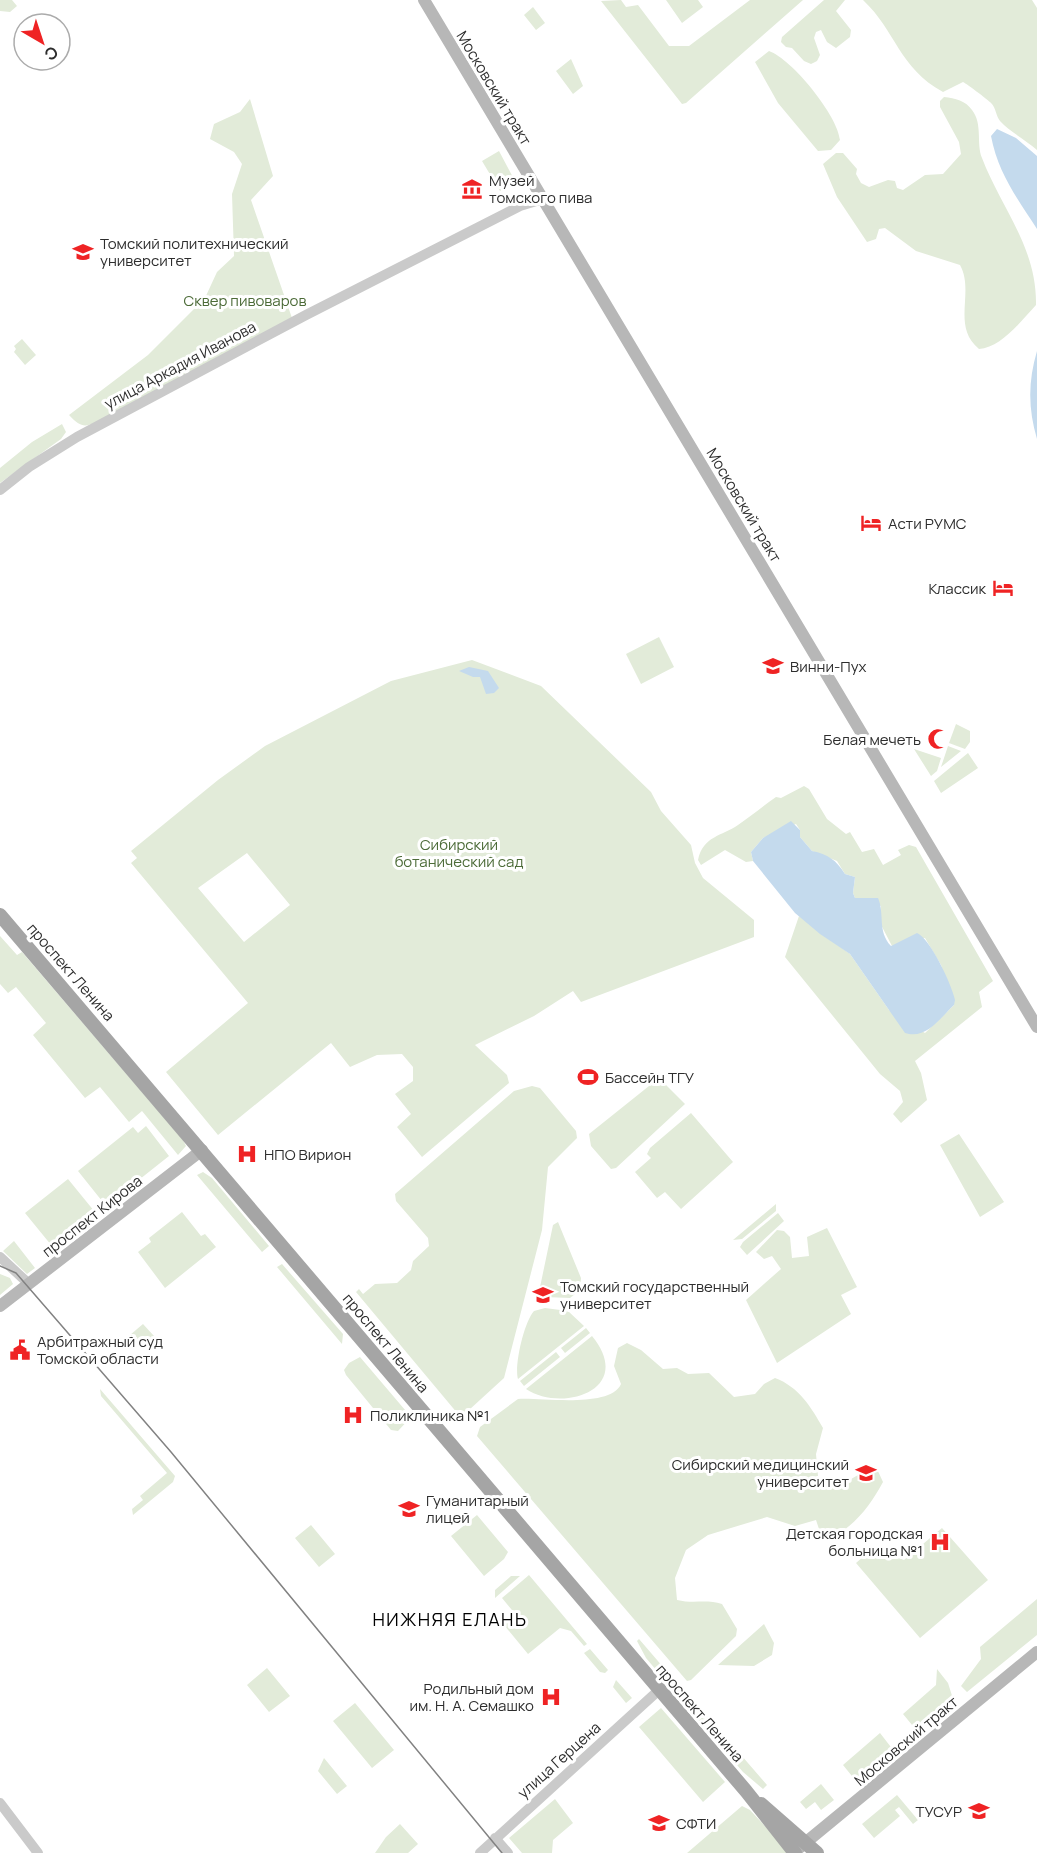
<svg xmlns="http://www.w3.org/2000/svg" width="1037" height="1853" font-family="Manrope,sans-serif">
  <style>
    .green { fill: #e2ebd9; fill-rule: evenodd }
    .water { fill: #c4daed }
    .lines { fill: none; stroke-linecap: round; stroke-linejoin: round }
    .tertiary { stroke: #cacaca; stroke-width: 10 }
    .secondary { stroke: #b7b7b7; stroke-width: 12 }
    .primary { stroke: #a5a5a5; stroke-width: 14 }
    .tram { stroke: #828282; stroke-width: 1.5 }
    .labels { text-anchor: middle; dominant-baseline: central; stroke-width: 6; stroke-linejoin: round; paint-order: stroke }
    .street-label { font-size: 15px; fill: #2d2d2d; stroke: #fff }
    .poi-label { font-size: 15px; fill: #2d2d2d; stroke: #fff; text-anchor: start }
    .park-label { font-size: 15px; fill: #4c6b38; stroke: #fff }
    .quarter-label { font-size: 18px; letter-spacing: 1.5px; fill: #000; stroke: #fff }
  </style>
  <rect width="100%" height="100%" fill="#fff"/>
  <!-- green -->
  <path class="green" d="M0 0H12L17 6 10 12 0 11Z
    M621 0 626 7 638 5 669 46H689L750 0H803L686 103 682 104 601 1Z
    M666 0H698L703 7 682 23Z
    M824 0H845L836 11 851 30 850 37 836 48 827 42 821 30 816 32 814 38 820 55 817 61 811 64 804 61 792 48 786 47 781 42 782 37Z
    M863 0H1032L1037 8V150C1026 140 1010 132 1000 121 996 116 996 109 992 104 991 102 967 84 963 82L943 92C899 68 896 31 863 0Z
    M533 7 545 23 536 30 524 15Z
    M769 51C792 59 838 116 840 140L831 150 818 151 778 103 755 62Z
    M571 59 583 86 573 94 556 71Z
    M944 97C955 98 966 101 972 110 983 124 976 143 982 158 1001 208 1037 247 1036 305 1022 320 1001 348 979 349 951 326 975 292 960 265L916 251 885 228 879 229 876 239 867 242 837 197 823 164 836 153H843L857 169 856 174 861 183 869 187 888 180 895 181 897 188 903 190 925 175 943 174 961 154 959 142 940 107V101Z
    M250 99 273 176 251 200 292 318 108 416C89 425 84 432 69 415L148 355 205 298 217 272 234 256 232 194 242 164 234 152 210 139 214 124 240 112Z
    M499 151 515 181 500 191 482 161Z
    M22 339 36 355 25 365 14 352 16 349 14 346Z
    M62 424 66 432 61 439 0 483V468L32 442Z
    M659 637 674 667 641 684 626 654Z
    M472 660 541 686 651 792 661 811 691 845 695 863 703 878 754 920V937L581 1002 573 991 534 1016 475 1045 507 1075 509 1083 422 1157 397 1127 411 1114 395 1094 413 1081V1067L402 1054 377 1055 350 1067 331 1043 218 1135 166 1072 248 1003 131 863 137 858 131 851 218 780 265 746 391 681ZM247 853 290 905 244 942 198 888Z
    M956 724 970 731V742L965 749 949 743Z
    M948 746 961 751 941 767Z
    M914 749 941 758 937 771 931 776Z
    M968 753 978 768 941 793 934 781Z
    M804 786 809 789 827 819 846 834 850 832 862 852 874 849 883 865 901 855 898 850 909 845 916 847 993 981 979 992 982 1007 915 1061 921 1073 927 1100 901 1123 893 1114 903 1102 900 1091 880 1074 785 957 799 916 850 954 889 1010 925 1033 954 1005 941 965 925 938 892 946 879 921 881 906 855 898 853 893 855 877 845 874 837 861 812 851 800 837V830L796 824 763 838 751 852 753 861 746 862 725 850 701 865 698 860C703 836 722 836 738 825 751 816 763 806 776 797L781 798Z
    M0 936 17 955 22 952 183 1140 186 1146 178 1155 142 1111 129 1122 100 1087 85 1098 33 1035 46 1023 16 987 8 993 0 984Z
    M659 1078 685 1104 616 1168 611 1169 591 1146 589 1134Z
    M532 1086 540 1088 576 1131 577 1138 548 1167 542 1230 504 1378 469 1410 458 1414 356 1292 359 1289 363 1294 375 1284 397 1283 411 1270 413 1261 429 1246 428 1238 396 1201 395 1194 514 1091Z
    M691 1113 733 1162 681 1209 665 1192 657 1198 635 1172 651 1158 647 1154 650 1148Z
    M146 1126 169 1156 106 1206 78 1171 133 1127 138 1133Z
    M959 1134 1004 1202 980 1217 940 1145Z
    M203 1172 212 1178 269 1246 262 1252 197 1175Z
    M68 1179 99 1217 56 1251 25 1213Z
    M776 1204V1211L742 1239 733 1240Z
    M182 1212 201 1236 205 1234 216 1247 165 1288 138 1252 151 1242 149 1238Z
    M778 1213 784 1221 747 1255 740 1247 743 1242Z
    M558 1222 581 1278 580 1290 570 1298 545 1297 539 1292 553 1225Z
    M827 1228 857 1287 841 1295 851 1314 777 1363 746 1300 781 1269 772 1256 764 1259 756 1252 777 1230 784 1231 790 1237 792 1258 809 1256 807 1237Z
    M14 1241 35 1268 27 1274 3 1251Z
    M282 1264 343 1334 342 1344 277 1267Z
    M0 1274 10 1278 13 1284 0 1295Z
    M545 1308 568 1311 584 1326 518 1379C514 1366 524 1322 534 1311Z
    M143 1324 154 1336 140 1347 130 1335Z
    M586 1328 590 1333 565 1353 561 1348Z
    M592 1336C636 1390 562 1413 526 1389Z
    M627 1343 641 1350 663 1369 677 1368 688 1374 709 1373 734 1397 755 1394 764 1384 775 1378C799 1387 811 1407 823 1428L816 1454 818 1476C847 1496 848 1472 877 1469L883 1482C869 1508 851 1531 823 1541L816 1520 795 1526 767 1517 708 1535 686 1550 675 1578 677 1600C693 1604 707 1599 722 1604L737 1629 736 1636 691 1680 687 1681 477 1436 480 1427 518 1399C539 1397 610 1409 621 1384L614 1366 618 1348Z
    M556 1352 560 1357 524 1386 520 1381Z
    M360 1357 411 1417 398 1431 391 1430 346 1375 344 1370 349 1363Z
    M100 1389 175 1476 173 1482 133 1515 132 1509 143 1500 140 1496 167 1473 101 1396Z
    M477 1515 508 1552 504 1559 484 1576 451 1536Z
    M311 1525 335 1554 319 1567 295 1538Z
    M942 1528 988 1580 920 1638 856 1563 873 1548 904 1560Z
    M529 1575 587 1644 584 1646 571 1631 560 1628 528 1654 504 1625 516 1615 502 1598Z
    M511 1576H520L495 1598V1590Z
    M1037 1599V1635L967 1692 961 1686 981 1659 980 1647Z
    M764 1624 774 1643 772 1655 754 1666 718 1665Z
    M639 1639 682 1689 678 1692 673 1690 646 1658 637 1641Z
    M590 1649 608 1670 605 1673 600 1672 584 1653Z
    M267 1668 290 1696 269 1712 247 1685Z
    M937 1669 948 1683 954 1702 917 1731 903 1714 936 1685Z
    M616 1680 632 1698 626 1703 613 1687Z
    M690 1696 767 1785 763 1789 743 1772 687 1707 686 1703Z
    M355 1703 394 1750 372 1768 333 1721Z
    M661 1708 725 1782 703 1802 639 1727Z
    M880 1733 894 1751 856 1781 843 1765Z
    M324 1758 347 1786 337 1794 318 1771Z
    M821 1784 834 1800 821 1810 815 1802 806 1809 800 1802Z
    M897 1795 918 1820 913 1824 899 1807 895 1810 900 1816 874 1838 862 1824Z
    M555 1799 573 1823 553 1840 552 1853H522L509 1838Z
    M742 1806 750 1810 790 1853H687Z
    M400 1824 418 1844 408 1853H375L386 1837Z"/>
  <!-- water -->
  <path class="water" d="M997 129 1016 138 1037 156V229C1017 198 998 173 991 136Z
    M1037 351V439C1028 409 1028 381 1037 351Z
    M469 667 488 671 499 688 494 693 486 694 480 677H473L459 671Z
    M791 821 800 830V837L812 851C828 854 836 860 845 874L855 877 853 893 855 898H878C885 914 877 931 891 946L917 933C930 938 952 985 955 1000L954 1005C940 1018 926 1040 905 1033L850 954 820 934 795 913 753 861 751 852 763 838Z"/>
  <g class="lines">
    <!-- tertiary -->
    <path class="tertiary" d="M0 490 29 467 77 437 306 315 520 206 543 199
      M0 1257 29 1284
      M0 1803 38 1853
      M495 1838 508 1853
      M480 1853 659 1690"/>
    <!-- secondary -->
    <path class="secondary" d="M424 0 1037 1027
      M0 1306 202 1150
      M799 1848 1037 1652"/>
    <!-- primary -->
    <path class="primary" d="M0 915 746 1791 795 1853
      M761 1804 817 1853"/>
    <!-- tram -->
    <path class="tram" d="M0 1266 16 1273 171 1452 502 1853"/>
  </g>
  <!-- icons -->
  <defs>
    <g id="museum-bare" transform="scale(1.62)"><path d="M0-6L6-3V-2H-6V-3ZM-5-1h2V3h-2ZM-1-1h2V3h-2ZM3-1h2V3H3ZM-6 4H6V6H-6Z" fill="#ef2324" stroke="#fff" stroke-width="2.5" paint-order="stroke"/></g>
    <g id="university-bare" transform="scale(1.62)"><path d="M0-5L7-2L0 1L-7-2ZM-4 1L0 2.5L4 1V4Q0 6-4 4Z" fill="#ef2324" stroke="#fff" stroke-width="2.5" paint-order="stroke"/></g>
    <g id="hotel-bare" transform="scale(1.62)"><path d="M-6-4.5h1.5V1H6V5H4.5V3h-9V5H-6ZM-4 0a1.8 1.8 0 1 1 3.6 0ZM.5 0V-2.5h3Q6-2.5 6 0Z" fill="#ef2324" stroke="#fff" stroke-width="2.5" paint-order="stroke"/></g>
    <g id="school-bare" transform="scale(1.62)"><path d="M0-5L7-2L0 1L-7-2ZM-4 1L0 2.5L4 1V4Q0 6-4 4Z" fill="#ef2324" stroke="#fff" stroke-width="2.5" paint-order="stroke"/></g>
    <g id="mosque-bare" transform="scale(1.62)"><path d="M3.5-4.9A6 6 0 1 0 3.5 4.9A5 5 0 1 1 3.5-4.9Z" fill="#ef2324" stroke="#fff" stroke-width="2.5" paint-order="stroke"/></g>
    <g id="stadium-bare" transform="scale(1.62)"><path d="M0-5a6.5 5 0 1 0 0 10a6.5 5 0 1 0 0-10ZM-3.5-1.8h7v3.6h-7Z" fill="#ef2324" stroke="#fff" stroke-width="2.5" paint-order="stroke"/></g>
    <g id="hospital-bare" transform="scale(1.62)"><path d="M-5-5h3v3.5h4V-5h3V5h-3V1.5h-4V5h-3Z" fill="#ef2324" stroke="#fff" stroke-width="2.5" paint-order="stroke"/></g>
    <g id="civic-bare" transform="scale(1.62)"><path d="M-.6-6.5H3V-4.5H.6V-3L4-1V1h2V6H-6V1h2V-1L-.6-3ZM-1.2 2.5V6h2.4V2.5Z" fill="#ef2324" stroke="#fff" stroke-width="2.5" paint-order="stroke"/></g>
  </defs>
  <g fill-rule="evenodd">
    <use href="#museum-bare" x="472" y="189"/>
    <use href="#university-bare" x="83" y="252"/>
    <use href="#hotel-bare" x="871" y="523"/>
    <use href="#hotel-bare" x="1003" y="588"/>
    <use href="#school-bare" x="773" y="666"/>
    <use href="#mosque-bare" x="938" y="739"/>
    <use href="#stadium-bare" x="588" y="1077"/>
    <use href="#hospital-bare" x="247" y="1154"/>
    <use href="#university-bare" x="543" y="1295"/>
    <use href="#civic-bare" x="20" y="1350"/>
    <use href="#hospital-bare" x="353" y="1415"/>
    <use href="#university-bare" x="866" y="1473"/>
    <use href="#school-bare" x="409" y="1509"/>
    <use href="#hospital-bare" x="940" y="1542"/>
    <use href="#hospital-bare" x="551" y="1697"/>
    <use href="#university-bare" x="979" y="1811"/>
    <use href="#university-bare" x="659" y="1823"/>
  </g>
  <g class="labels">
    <!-- street labels -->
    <g class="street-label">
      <text transform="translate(494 88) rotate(59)">Московский тракт</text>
      <text transform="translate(180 365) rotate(-28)">улица Аркадия Иванова</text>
      <text transform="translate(744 505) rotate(59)">Московский тракт</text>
      <text transform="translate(71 972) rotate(49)">проспект Ленина</text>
      <text transform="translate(92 1216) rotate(-38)">проспект Кирова</text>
      <text transform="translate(386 1343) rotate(50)">проспект Ленина</text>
      <text transform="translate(700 1713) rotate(49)">проспект Ленина</text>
      <text transform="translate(906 1741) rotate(-40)">Московский тракт</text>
      <text transform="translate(559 1760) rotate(-42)">улица Герцена</text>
    </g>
    <!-- poi labels -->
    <g class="poi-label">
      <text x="489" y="180">Музей<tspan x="489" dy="17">томского пива</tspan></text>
      <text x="100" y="243">Томский политехнический<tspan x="100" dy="17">университет</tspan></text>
      <text x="888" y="523">Асти РУМС</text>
      <text x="986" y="588" text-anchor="end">Классик</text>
      <text x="790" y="666">Винни-Пух</text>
      <text x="921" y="739" text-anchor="end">Белая мечеть</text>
      <text x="605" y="1077">Бассейн ТГУ</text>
      <text x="264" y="1154">НПО Вирион</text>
      <text x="560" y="1286">Томский государственный<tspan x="560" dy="17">университет</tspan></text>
      <text x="37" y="1341">Арбитражный суд<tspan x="37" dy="17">Томской области</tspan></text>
      <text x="370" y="1415">Поликлиника №1</text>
      <text x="849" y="1464" text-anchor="end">Сибирский медицинский<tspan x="849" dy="17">университет</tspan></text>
      <text x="426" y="1500">Гуманитарный<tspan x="426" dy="17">лицей</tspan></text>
      <text x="923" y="1533" text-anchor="end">Детская городская<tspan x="923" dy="17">больница №1</tspan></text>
      <text x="534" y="1688" text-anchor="end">Родильный дом<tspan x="534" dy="17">им. Н. А. Семашко</tspan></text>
      <text x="962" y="1811" text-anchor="end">ТУСУР</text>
      <text x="676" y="1823">СФТИ</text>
    </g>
    <!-- park labels -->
    <g class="park-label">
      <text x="245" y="300">Сквер пивоваров</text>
      <text x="459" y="844">Сибирский<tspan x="459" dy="17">ботанический сад</tspan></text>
    </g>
    <!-- quarter labels -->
    <g class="quarter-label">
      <text x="450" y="1619">НИЖНЯЯ ЕЛАНЬ</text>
    </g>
  </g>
  <!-- north arrow -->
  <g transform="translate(42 42) rotate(141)"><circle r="28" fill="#ffffff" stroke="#ababab" stroke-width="1.5"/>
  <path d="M0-4.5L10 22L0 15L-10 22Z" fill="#ef2324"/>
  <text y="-9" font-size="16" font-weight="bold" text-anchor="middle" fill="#2d2d2d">С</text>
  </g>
</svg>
